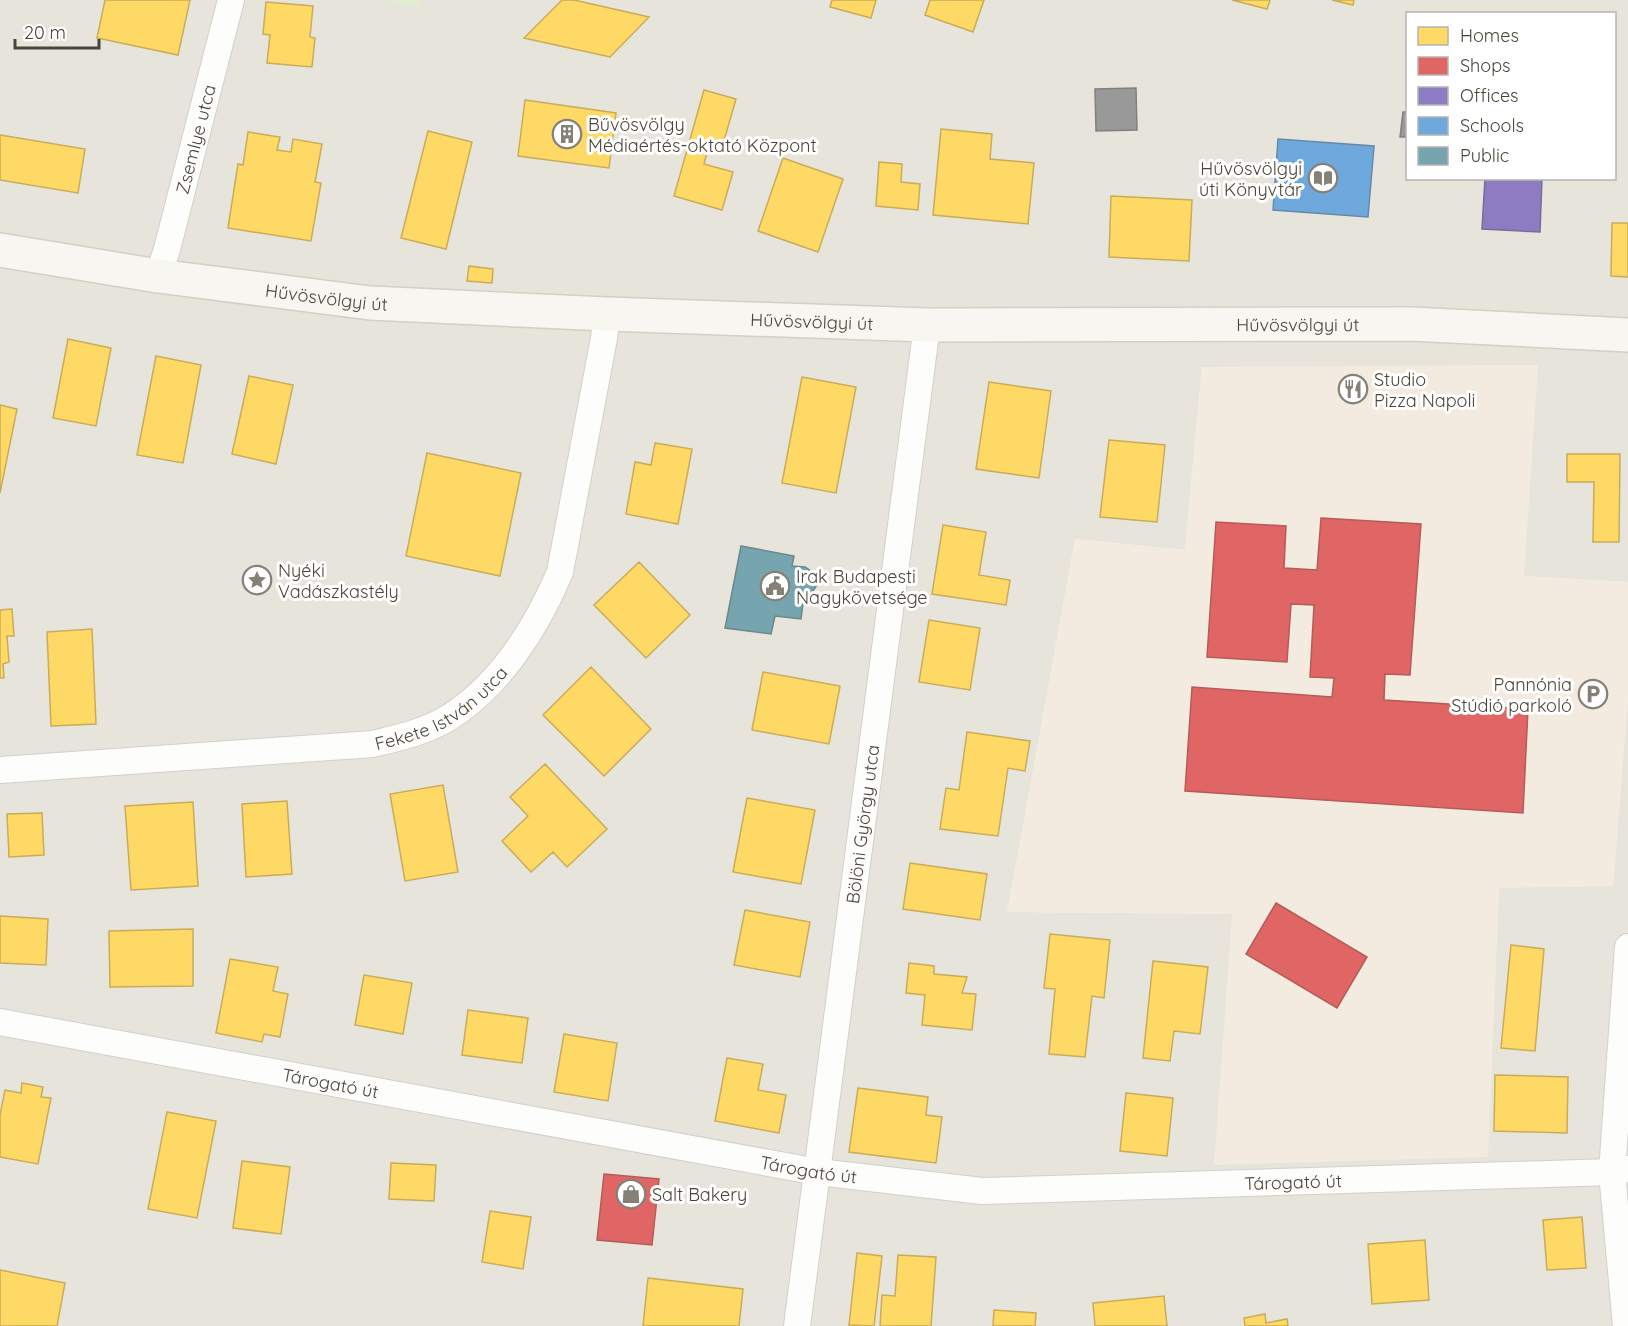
<svg xmlns="http://www.w3.org/2000/svg" width="1628" height="1326" font-family="Quicksand,sans-serif">
  <style>
    .residential { fill: #e7e4dc; fill-rule: evenodd }
    .commercial { fill: #f3ebdf }
    .green { fill: #e1eecf }
    .homes { fill: #ffd966; stroke: #c9ac58; stroke-width: 1.5 }
    .shops { fill: #e06666; stroke: #b35c58; stroke-width: 1.5 }
    .offices { fill: #8e7cc3; stroke: #7a6b9a; stroke-width: 1.5 }
    .schools { fill: #6fa8dc; stroke: #648aab; stroke-width: 1.5 }
    .public { fill: #76a5af; stroke: #69888c; stroke-width: 1.5 }
    .industry { fill: #999; stroke: #82807c; stroke-width: 1.5 }
    .lines { fill: none; stroke-linecap: round; stroke-linejoin: round }
    .minor-casing { stroke: #d2d0cb; stroke-width: 28 }
    .secondary-casing { stroke: #d3cfc5; stroke-width: 36 }
    .minor { stroke: #fdfdfc; stroke-width: 26 }
    .secondary { stroke: #f7f6f1; stroke-width: 33 }
    .labels { text-anchor: middle; dominant-baseline: central; stroke-width: 6; stroke-linejoin: round; paint-order: stroke }
    .poi-label { font-size: 18px; fill: #4b4439; stroke: #fff; text-anchor: start }
    .street-label { font-size: 18px; fill: #4b4439; stroke: #fff }
  </style>
  <rect width="100%" height="100%" fill="#f4f2ee"/>
  <!-- residential -->
  <path class="residential" d="M0 0H1628V582L1524 576 1202 367 1185 550 1075 539 1008 912 1232 914 1487 1157 1499 887 1613 886 1628 697V1326H0ZM1408 14H1614V178H1408Z"/>
  <!-- commercial -->
  <path class="commercial" d="M1538 365 1524 576 1628 582V697L1613 886 1499 888 1488 1157 1214 1165 1232 914 1007 912 1075 539 1185 550 1202 367Z"/>
  <!-- green -->
  <path class="green" d="M385 0H420L418 8Z"/>
  <!-- homes -->
  <path class="homes" d="M105 0H190L178 55 97 38Z
    M562 0H574L649 17 610 57 524 38Z
    M832 0H876L871 18 830 7Z
    M930 0H984L973 32 925 15Z
    M1232 0H1270L1267 9Z
    M1332 0H1354L1353 5Z
    M266 2 313 6 310 37 315 38 312 67 267 63 270 35 263 34Z
    M704 90 736 99 721 151 708 148 704 164 733 172 722 210 674 196Z
    M525 100 616 113 609 168 518 156Z
    M941 129 992 134 990 159 1034 163 1028 224 933 215Z
    M428 131 472 142 446 249 401 238Z
    M248 132 280 137 277 150 291 152 293 139 322 144 315 182 321 183 311 241 228 228 238 164 243 165Z
    M0 135 85 149 78 193 0 180Z
    M783 158 843 179 818 252 758 231Z
    M879 162 902 164 901 182 920 184 918 210 876 206Z
    M1111 196 1192 200 1189 261 1109 257Z
    M1612 223H1628V277L1611 276Z
    M469 266 493 269 492 283 467 281Z
    M68 339 111 348 96 426 53 418Z
    M156 356 201 365 183 463 137 455Z
    M249 376 293 385 276 464 232 454Z
    M802 377 856 387 836 493 782 483Z
    M989 382 1051 391 1039 478 976 469Z
    M0 405 17 409 0 493Z
    M1109 440 1165 445 1157 522 1100 517Z
    M655 443 692 449 678 524 626 514 635 462 651 465Z
    M427 453 521 473 500 576 406 556Z
    M1567 454H1620L1619 542H1593L1594 482H1567Z
    M943 525 986 532 979 575 1010 580 1006 605 932 594Z
    M639 562 690 615 646 658 594 605Z
    M12 609 14 636H7L9 662 3 664 4 678H0V610Z
    M929 620 980 628 970 690 919 682Z
    M92 629 96 724 51 726 47 632Z
    M591 667 651 729 604 776 543 715Z
    M763 672 840 686 829 744 752 730Z
    M967 732 1030 741 1025 771 1008 768 998 836 940 829 946 788 959 790Z
    M545 764 607 829 567 867 553 852 531 872 502 841 528 816 510 797Z
    M443 785 458 872 405 881 390 794Z
    M747 798 815 810 801 884 733 872Z
    M287 801 292 874 246 877 242 804Z
    M193 802 198 886 131 890 125 806Z
    M42 813 44 855 9 857 7 814Z
    M910 863 987 874 980 920 903 909Z
    M745 910 810 922 800 977 734 965Z
    M0 916 48 919 46 965 0 963Z
    M193 929V986L110 987 109 931Z
    M1050 934 1110 940 1104 998 1092 996 1085 1057 1049 1054 1055 989 1044 988Z
    M1511 945 1544 949 1535 1051 1501 1048Z
    M230 959 278 967 273 991 288 994 280 1037 264 1034 262 1042 216 1033Z
    M1153 961 1208 967 1200 1034 1174 1031 1170 1061 1143 1058Z
    M909 963 934 966V974L967 977 962 993 976 994 972 1030 922 1025 925 995 906 993Z
    M364 975 412 983 403 1034 355 1025Z
    M468 1010 528 1018 522 1063 462 1055Z
    M564 1034 617 1043 608 1101 554 1092Z
    M727 1058 763 1064 758 1090 786 1095 779 1133 715 1121Z
    M1495 1075 1568 1077 1567 1133 1494 1131Z
    M22 1083 43 1087 41 1097 51 1098 38 1164 0 1157V1115L5 1090 21 1093Z
    M858 1088 928 1097 926 1115 942 1117 936 1163 849 1152Z
    M1126 1093 1173 1098 1167 1156 1120 1151Z
    M167 1112 216 1121 197 1218 148 1209Z
    M242 1161 290 1167 281 1234 233 1228Z
    M391 1163 436 1165 434 1201 389 1199Z
    M490 1211 531 1217 523 1269 482 1262Z
    M1582 1217 1586 1268 1547 1270 1543 1220Z
    M1425 1240 1429 1300 1372 1304 1368 1244Z
    M857 1253 882 1256 874 1326 849 1325Z
    M898 1255 936 1257 931 1326H880L882 1295 895 1296Z
    M0 1270 65 1283 57 1326H0Z
    M648 1278 743 1289 739 1326H643Z
    M1164 1296 1167 1326H1095L1093 1303Z
    M994 1310 1036 1313 1035 1326H993Z
    M1265 1314 1266 1323 1287 1319 1288 1326H1245L1244 1318Z"/>
  <!-- shops -->
  <path class="shops" d="M1321 518 1421 524 1410 675 1385 674 1384 700 1528 709 1523 813 1185 791 1192 687 1332 697 1334 678 1310 677 1314 605 1291 604 1287 662 1207 657 1216 522 1286 526 1284 568 1317 570Z
    M1276 903 1367 957 1337 1008 1246 954Z
    M604 1174 659 1179 652 1245 597 1240Z"/>
  <!-- offices -->
  <path class="offices" d="M1485 178H1542L1540 232 1482 229Z"/>
  <!-- schools -->
  <path class="schools" d="M1278 139 1374 146 1368 217 1273 210Z"/>
  <!-- public -->
  <path class="public" d="M741 546 794 556 792 566 805 567 814 573 819 582 813 591 804 596 801 619 775 616 771 634 725 628Z"/>
  <!-- industry -->
  <path class="industry" d="M1136 88 1137 130 1096 131 1095 89Z
    M1403 112H1408V137H1400Z"/>
  <g class="lines">
    <!-- minor casing -->
    <g class="minor-casing">
      <g id="minor">
        <path id="s1" d="M158 276 167 249 231 0"/>
        <path id="s2" d="M0 770 373 744C397 738 421 733 443 721 498 689 536 629 560 572L604 338 607 314"/>
        <path id="s3" d="M0 1022 818 1172 982 1191 1612 1172 1628 1169"/>
        <path id="s4" d="M797 1326 927 325"/>
        <path d="M1626 1326 1612 1172 1628 947"/>
      </g>
    </g>
    <!-- secondary casing -->
    <g class="secondary-casing">
      <g id="secondary">
        <path id="s5" d="M0 250 158 276 370 303 607 314 927 325 1411 324 1628 335"/>
      </g>
    </g>
    <!-- minor -->
    <use href="#minor" class="minor"/>
    <!-- secondary -->
    <use href="#secondary" class="secondary"/>
  </g>
  <!-- icons -->
  <defs>
    <g id="building-ring" transform="scale(1.5)"><circle r="9.5" fill="#fff" stroke="#868178" stroke-width="1.5"/><path d="M-4-6H4V6H1V3H-1V6H-4ZM-2.5-4.3h1.7v1.8h-1.7ZM.8-4.3h1.7v1.8H.8ZM-2.5-1h1.7V.8h-1.7ZM.8-1h1.7V.8H.8Z" fill="#868178"/></g>
    <g id="library-ring" transform="scale(1.5)"><circle r="9.5" fill="#fff" stroke="#868178" stroke-width="1.5"/><path d="M-6-4Q-3-5.5-.7-3.5V5Q-3 3-6 4ZM6-4Q3-5.5 .7-3.5V5Q3 3 6 4Z" fill="#868178"/></g>
    <g id="restaurant-ring" transform="scale(1.5)"><circle r="9.5" fill="#fff" stroke="#868178" stroke-width="1.5"/><path d="M-5-6h1v4h1v-4h1v4h1v-4h1v5L-1.5 .5V6h-2V.5L-5-1ZM5-6V6H3V1.5H1.5Q1.5-4 5-6Z" fill="#868178"/></g>
    <g id="sight-ring" transform="scale(1.5)"><circle r="9.5" fill="#fff" stroke="#868178" stroke-width="1.5"/><path d="M0-6L1.8-2.2L6-1.7L2.9 1.2L3.7 5.4L0 3.3L-3.7 5.4L-2.9 1.2L-6-1.7L-1.8-2.2Z" fill="#868178"/></g>
    <g id="civic-ring" transform="scale(1.5)"><circle r="9.5" fill="#fff" stroke="#868178" stroke-width="1.5"/><path d="M-.6-6.5H3V-4.5H.6V-3L4-1V1h2V6H-6V1h2V-1L-.6-3ZM-1.2 2.5V6h2.4V2.5Z" fill="#868178"/></g>
    <g id="parking-ring" transform="scale(1.5)"><circle r="9.5" fill="#fff" stroke="#868178" stroke-width="1.5"/><path d="M-3.5-5.5H1a3.5 3.5 0 0 1 0 7H-1V5.5H-3.5ZM-1-3.4V-.6H.8a1.4 1.4 0 0 0 0-2.8Z" fill="#868178"/></g>
    <g id="shop-ring" transform="scale(1.5)"><circle r="9.5" fill="#fff" stroke="#868178" stroke-width="1.5"/><path d="M-5-2.5h2.3a2.7 3.5 0 0 1 5.4 0H5L5.5 6h-11ZM-1.5-2.5h3a1.5 2.3 0 0 0-3 0Z" fill="#868178"/></g>
  </defs>
  <g fill-rule="evenodd">
    <use href="#building-ring" x="567" y="134"/>
    <use href="#library-ring" x="1323" y="178"/>
    <use href="#restaurant-ring" x="1353" y="389"/>
    <use href="#sight-ring" x="257" y="580"/>
    <use href="#civic-ring" x="775" y="586"/>
    <use href="#parking-ring" x="1593" y="694"/>
    <use href="#shop-ring" x="631" y="1194"/>
  </g>
  <g class="labels">
    <!-- poi labels -->
    <g class="poi-label">
      <text x="588" y="124">Bűvösvölgy<tspan x="588" dy="21">Médiaértés-oktató Központ</tspan></text>
      <text x="1302" y="168" text-anchor="end">Hűvösvölgyi<tspan x="1302" dy="21">úti Könyvtár</tspan></text>
      <text x="1374" y="379">Studio<tspan x="1374" dy="21">Pizza Napoli</tspan></text>
      <text x="278" y="570">Nyéki<tspan x="278" dy="21">Vadászkastély</tspan></text>
      <text x="796" y="576">Irak Budapesti<tspan x="796" dy="21">Nagykövetsége</tspan></text>
      <text x="1572" y="684" text-anchor="end">Pannónia<tspan x="1572" dy="21">Stúdió parkoló</tspan></text>
      <text x="652" y="1194">Salt Bakery</text>
    </g>
    <!-- street labels -->
    <g class="street-label">
      <text stroke="none"><textPath href="#s1" startOffset="142">Zsemlye utca</textPath></text>
      <text stroke="none"><textPath href="#s5" startOffset="330">Hűvösvölgyi út</textPath></text>
      <text stroke="none"><textPath href="#s5" startOffset="816">Hűvösvölgyi út</textPath></text>
      <text stroke="none"><textPath href="#s5" startOffset="1302">Hűvösvölgyi út</textPath></text>
      <text stroke="none"><textPath href="#s2" startOffset="452">Fekete István utca</textPath></text>
      <text stroke="none"><textPath href="#s4" startOffset="506">Bölöni György utca</textPath></text>
      <text stroke="none"><textPath href="#s3" startOffset="336">Tárogató út</textPath></text>
      <text stroke="none"><textPath href="#s3" startOffset="822">Tárogató út</textPath></text>
      <text stroke="none"><textPath href="#s3" startOffset="1308">Tárogató út</textPath></text>
    </g>
  </g>
  <!-- legend -->
  <rect x="1406" y="12" width="210" height="168" fill="#ffffff" stroke="#b7b4b0" stroke-width="1.5"/>
  <rect x="1418" y="27" width="30" height="18" fill="#ffd966" stroke="#b7b4b0" stroke-width="1.5"/>
  <text x="1460" y="42" font-size="18" fill="#4b4439">Homes</text>
  <rect x="1418" y="57" width="30" height="18" fill="#e06666" stroke="#b7b4b0" stroke-width="1.5"/>
  <text x="1460" y="72" font-size="18" fill="#4b4439">Shops</text>
  <rect x="1418" y="87" width="30" height="18" fill="#8e7cc3" stroke="#b7b4b0" stroke-width="1.5"/>
  <text x="1460" y="102" font-size="18" fill="#4b4439">Offices</text>
  <rect x="1418" y="117" width="30" height="18" fill="#6fa8dc" stroke="#b7b4b0" stroke-width="1.5"/>
  <text x="1460" y="132" font-size="18" fill="#4b4439">Schools</text>
  <rect x="1418" y="147" width="30" height="18" fill="#76a5af" stroke="#b7b4b0" stroke-width="1.5"/>
  <text x="1460" y="162" font-size="18" fill="#4b4439">Public</text>
  <!-- scale -->
  <path d="M15 39v9h84v-9" fill="none" stroke="#4b4439" stroke-width="3"/>
  <text x="24" y="39" font-size="18" fill="#4b4439" stroke="#ffffff" stroke-width="4.5" paint-order="stroke">20 m</text>
</svg>
